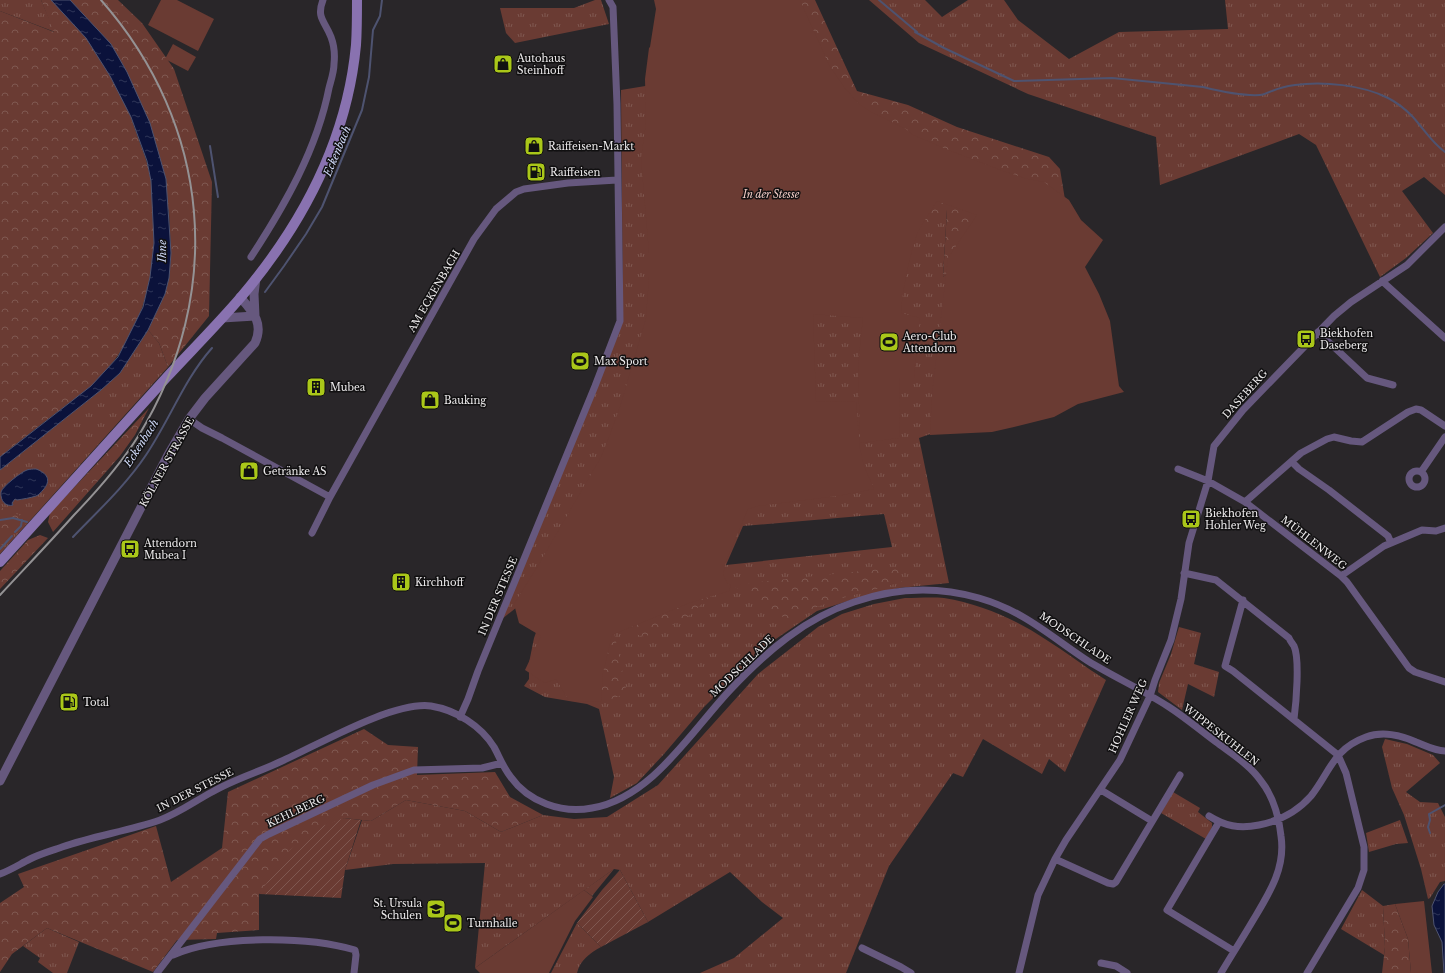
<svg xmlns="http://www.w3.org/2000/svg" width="1445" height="973" font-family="'Libre Baskerville',serif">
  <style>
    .grass { fill: url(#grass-tufts); fill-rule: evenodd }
    .forest { fill: url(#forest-crowns) }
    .park { fill: #6a3b33 }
    .garden { fill: url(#garden-furrows) }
    .water { fill: url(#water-ripples); stroke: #4e5370 }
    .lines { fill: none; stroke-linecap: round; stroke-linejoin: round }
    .stream { stroke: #4e5370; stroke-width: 2 }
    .minor { stroke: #66587e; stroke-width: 7 }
    .tertiary { stroke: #66587e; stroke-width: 9 }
    .secondary { stroke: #8972b0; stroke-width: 10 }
    .rail { stroke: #949294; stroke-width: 2 }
    .labels { text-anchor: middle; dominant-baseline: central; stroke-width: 3; stroke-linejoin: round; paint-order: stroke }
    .poi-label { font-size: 10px; fill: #eceaeb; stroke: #111011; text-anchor: start }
    .park-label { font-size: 10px; font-style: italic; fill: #f3cdc7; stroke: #111011 }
    .street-label { font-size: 10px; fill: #eceaeb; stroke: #111011 }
    .water-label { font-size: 11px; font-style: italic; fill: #cfd9f8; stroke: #111011 }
  </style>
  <defs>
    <pattern id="grass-tufts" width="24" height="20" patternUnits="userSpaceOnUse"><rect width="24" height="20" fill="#6a3b33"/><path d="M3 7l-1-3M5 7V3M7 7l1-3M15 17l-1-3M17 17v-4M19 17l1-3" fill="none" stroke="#7f5851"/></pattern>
    <pattern id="forest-crowns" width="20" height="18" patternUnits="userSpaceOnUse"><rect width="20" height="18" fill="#6a3b33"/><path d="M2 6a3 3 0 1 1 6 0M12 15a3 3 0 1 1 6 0" fill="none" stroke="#7f5851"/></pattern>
    <pattern id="garden-furrows" width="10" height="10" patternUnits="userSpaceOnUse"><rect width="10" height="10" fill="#6a3b33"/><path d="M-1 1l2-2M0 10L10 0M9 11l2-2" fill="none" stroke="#7f5851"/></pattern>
    <pattern id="water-ripples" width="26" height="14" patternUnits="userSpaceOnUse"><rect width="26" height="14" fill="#0b123b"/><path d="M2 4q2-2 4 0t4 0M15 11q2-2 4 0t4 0" fill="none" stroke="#2f3558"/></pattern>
  </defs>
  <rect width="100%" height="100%" fill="#292629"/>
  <!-- grass -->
  <path class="grass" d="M0 0H41L55 32 0 11Z
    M595 0H601L609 24 515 43 506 33 500 8H574Z
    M869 0H925L942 17 968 0H1004L1018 20 1069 59 1119 32 1228 29 1225 0H1445V195L1424 177 1402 191 1433 233 1406 258 1380 277 1316 145 1299 134 1160 185 1156 137 1028 94 919 43Z
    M676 81 947 209 943 277 955 268 959 424 919 438 949 583 899 588 857 598 817 611 764 647 704 707 664 754 637 783 610 798 614 777 599 709 587 704 545 697 524 686 529 679V663L534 638 544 610 527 599 502 619 623 320 621 90ZM884 514 892 547 726 565 743 526Z
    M148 330 159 343 168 367 0 554V470L101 390 120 373Z
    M905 598C917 598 932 597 944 598 981 604 1015 619 1045 639 1066 652 1085 667 1106 680L1065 772 1049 759 1042 774 983 739 963 777 953 773 889 866 846 973H700L734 958 783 918 762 902 730 872 648 922 620 870 614 869 475 968 485 863 393 864 345 870 362 820 371 821 406 800 465 811 501 832 543 815 574 819 607 817 658 785 758 674 818 627 842 614 874 604Z
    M1179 627 1201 633 1194 664 1219 672 1214 697 1188 684 1182 710 1158 692 1159 683 1171 654Z
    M1385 739 1407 744 1433 755 1440 763 1406 792 1420 802 1438 803 1445 817V881L1440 882 1430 898 1428 899 1421 869 1404 815 1392 788 1382 747Z
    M1173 792 1200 808 1198 812 1212 823V827L1206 839 1161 813Z
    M1400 820 1408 843 1396 844 1369 852 1366 833Z
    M1362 890 1383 906 1385 947 1384 955 1341 929Z
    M577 923 601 947C590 953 580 960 577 973H551Z
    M47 928 79 942 67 973H53L38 962 40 958 23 946Z"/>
  <!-- forest -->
  <path class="forest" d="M41 0H118L142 23 174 69 212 182 209 316 168 367 159 343 148 330 165 294 169 278 171 253 169 211 131 117C137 138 148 159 151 181 153 193 153 207 154 220 156 284 139 339 93 385 85 393 73 399 64 407 42 423 21 440 0 457V11L54 32Z
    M657 0H815L857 91 908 105 957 127 1049 157 1060 169 1067 212 955 268 943 277 947 210 913 232 660 13Z
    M149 408 135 435 120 456 53 532 48 522 50 513Z
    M0 507 26 518 9 533 0 537Z
    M40 535 48 538 0 589V571L28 540Z
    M899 567 902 582 835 600 787 619 732 585Z
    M715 592 684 620 644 637 624 630Z
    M612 623 627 693 604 702 583 658Z
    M364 729 388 745 418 747 417 775 495 772 510 797 543 815 501 832 465 811 406 800 371 821 344 818 259 894V930L217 933 216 939 177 940 153 972 47 928 12 954 0 972V903L24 887 18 874 156 826 171 882 222 848 228 792Z
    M614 869 592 896 584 890Z
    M1395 904 1408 939 1411 973H1382L1385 947 1383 906Z"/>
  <!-- park -->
  <path class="park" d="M161 0H177L214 19 198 51 148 25Z
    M654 0H800L829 65 844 87 859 104 871 112 906 129 913 135 951 151 1003 171 1028 179 1044 182 1069 200 1081 220 1103 240 1085 267 1099 294 1110 321 1118 379 1119 386 1124 392 1078 404 1054 417 1014 427 992 432 930 435 932 394 948 258 977 215 937 201C931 211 923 222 918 232 910 252 902 292 901 313L920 318 914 378H900L899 438 860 443 858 366 863 318 813 314 816 401 856 402 860 449 864 466 874 489 837 496 758 506 748 509 726 561 723 575 728 584 731 585 729 591 689 603 612 635 603 673 601 701 600 702 569 701 556 679 545 683 525 670 541 636 519 623 514 604 539 564 601 457 609 437 620 407 646 318 649 277V253L641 158 646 123 645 79 649 48 650 47 656 9Z
    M173 44 196 57 188 71 165 59Z
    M584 890 593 897 575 921 549 973H480L475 968Z
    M1424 901 1432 973H1411L1408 939 1395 904Z"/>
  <!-- garden -->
  <path class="garden" d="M344 818 361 820 345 870 341 898 259 894 290 850 317 828Z
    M620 870 648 922 601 947 577 923 602 890Z"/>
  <!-- water -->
  <path class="water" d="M51 0H70L111 44 127 72 150 123 166 179 171 253 169 278 165 294 148 330 120 373 101 390 0 470V457L91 386 118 357 143 307 150 277 154 243 151 181 147 161 131 117 110 76 86 38Z
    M36 469C47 473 52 480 43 490 41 492 39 495 36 496 30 498 23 499 17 500L15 499 12 503 13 505C6 507 0 501 1 492 2 487 21 472 27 470 30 469 33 469 36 469Z
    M1444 884H1445V973H1444L1442 942 1434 925 1432 906 1438 892Z"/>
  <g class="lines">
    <!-- stream -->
    <path class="stream" d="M879 0 917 32H915L944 48 1014 81 1112 78 1203 87C1219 91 1244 96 1260 95 1264 95 1268 92 1272 91 1279 88 1288 86 1295 85 1323 81 1363 85 1388 98 1396 102 1406 110 1412 116 1424 129 1431 142 1445 152
      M210 146 218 197
      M265 292 284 266 306 234 322 207 362 110 369 77 373 30 380 16 382 0
      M0 520 13 518 27 522
      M15 532 21 526 22 520
      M73 537C98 511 126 485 146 455 169 421 185 378 212 348
      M0 549 12 536
      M1430 833 1428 827 1430 820 1429 814 1445 805"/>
    <!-- minor -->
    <path class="minor" d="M251 257C285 205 317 149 329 88 331 80 334 72 334 64 335 55 334 45 331 37 325 21 316 18 323 0
      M1382 281 1445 338
      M1318 332 1367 378 1393 385
      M189 419 202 428 222 438 330 497 312 533
      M1292 462 1299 469 1329 490 1388 536 1391 543
      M1178 469 1208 481 1245 502 1341 576 1347 582 1409 668 1415 672 1445 682
      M1409 479a8 8 0 1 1 16 0a8 8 0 1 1-16 0Z
      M1421 472 1445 437
      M330 497 474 239 496 209 516 192 524 189 568 183 617 180
      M1245 502 1301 453 1327 439 1334 437 1351 441 1362 442 1408 412 1416 409 1421 410 1445 426
      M1184 573 1216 580 1289 638C1290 641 1293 644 1294 646 1300 659 1296 704 1294 719
      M1341 576 1384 546 1422 530 1436 531 1445 528
      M1243 600 1225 666 1233 671 1338 755 1346 773 1364 847V870L1358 888 1307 973
      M460 717 468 699 478 671 595 386 620 321 617 104 613 7 609 0
      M1101 790 1152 821
      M1209 816C1225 826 1239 829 1259 825 1279 821 1297 812 1311 796 1330 772 1333 749 1366 737 1382 731 1401 735 1416 742 1426 746 1435 751 1445 751
      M1219 822 1167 910 1234 951
      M1055 859 1108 883 1113 884 1116 882 1180 775
      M0 874C11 870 20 864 30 859 40 854 51 851 62 847 94 836 128 831 160 820 179 813 195 801 212 792 234 779 259 772 282 761 318 745 393 701 431 706 456 710 481 726 494 747 499 756 503 767 510 776 528 802 562 814 592 808 652 798 692 730 731 689 766 652 805 618 854 602 894 588 937 586 979 598 1024 611 1050 636 1088 661 1114 677 1143 690 1169 707 1186 718 1201 731 1216 742 1232 754 1250 765 1261 781 1273 796 1279 818 1281 836 1286 869 1268 895 1252 922 1242 939 1231 956 1221 973
      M862 948 901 967 911 973
      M173 955C217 935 308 936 355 950L356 955 354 973
      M1101 963 1116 966 1127 973
      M157 973 260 839 269 834 373 785 414 770 482 768 502 763
      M1019 973 1038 895 1055 859 1066 840 1120 760 1150 696 1155 680 1171 640 1181 599 1189 543 1208 481 1214 446 1243 410 1334 316 1351 302 1407 265 1445 227"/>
    <!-- tertiary -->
    <path class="tertiary" d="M255 316 254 294 256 278
      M222 318 255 316
      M0 781 168 455 189 419 205 398 255 343C264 323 253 312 240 297"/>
    <!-- secondary -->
    <path class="secondary" d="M0 562C55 501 111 439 166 378 191 351 217 325 241 297 302 225 347 141 356 45 357 30 357 15 357 0"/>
    <!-- rail -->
    <path class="rail" d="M0 595C25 568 50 542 74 515 98 490 121 464 139 435 226 292 211 125 101 0"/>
  </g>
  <!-- icons -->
  <defs>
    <g id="shop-square" transform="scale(1)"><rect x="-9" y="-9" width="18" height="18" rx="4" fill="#aac719" stroke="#111011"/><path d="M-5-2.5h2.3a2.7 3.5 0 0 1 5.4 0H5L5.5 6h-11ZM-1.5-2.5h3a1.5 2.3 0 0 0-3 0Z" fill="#111"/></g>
    <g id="fuel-square" transform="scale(1)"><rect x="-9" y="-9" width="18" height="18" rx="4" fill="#aac719" stroke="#111011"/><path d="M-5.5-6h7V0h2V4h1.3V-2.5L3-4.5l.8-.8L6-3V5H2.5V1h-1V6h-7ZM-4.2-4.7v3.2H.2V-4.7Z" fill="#111"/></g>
    <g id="bus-square" transform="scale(1)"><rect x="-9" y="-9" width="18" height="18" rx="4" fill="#aac719" stroke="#111011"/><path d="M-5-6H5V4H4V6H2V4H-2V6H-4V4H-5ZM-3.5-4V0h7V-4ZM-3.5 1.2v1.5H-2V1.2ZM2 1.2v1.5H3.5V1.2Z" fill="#111"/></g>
    <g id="stadium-square" transform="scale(1)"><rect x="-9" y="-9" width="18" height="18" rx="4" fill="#aac719" stroke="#111011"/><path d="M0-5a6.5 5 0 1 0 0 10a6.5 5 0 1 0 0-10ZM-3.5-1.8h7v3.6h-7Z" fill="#111"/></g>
    <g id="building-square" transform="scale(1)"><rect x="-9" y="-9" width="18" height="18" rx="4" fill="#aac719" stroke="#111011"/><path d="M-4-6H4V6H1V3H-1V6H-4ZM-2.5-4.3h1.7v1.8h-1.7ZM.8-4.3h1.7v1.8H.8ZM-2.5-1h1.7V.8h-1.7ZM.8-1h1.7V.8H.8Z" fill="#111"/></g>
    <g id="school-square" transform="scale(1)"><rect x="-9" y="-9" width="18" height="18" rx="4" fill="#aac719" stroke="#111011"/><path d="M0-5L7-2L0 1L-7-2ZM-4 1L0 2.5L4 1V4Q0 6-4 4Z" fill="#111"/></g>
  </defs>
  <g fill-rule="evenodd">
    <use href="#shop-square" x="503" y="64"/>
    <use href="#shop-square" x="534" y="146"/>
    <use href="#fuel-square" x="536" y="172"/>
    <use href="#bus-square" x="1306" y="339"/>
    <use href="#stadium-square" x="889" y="342"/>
    <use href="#stadium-square" x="580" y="361"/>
    <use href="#building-square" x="316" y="387"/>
    <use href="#shop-square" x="430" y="400"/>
    <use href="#shop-square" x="249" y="471"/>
    <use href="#bus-square" x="1191" y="519"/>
    <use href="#bus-square" x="130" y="549"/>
    <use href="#building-square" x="401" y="582"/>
    <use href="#fuel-square" x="69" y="702"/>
    <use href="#school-square" x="436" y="909"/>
    <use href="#stadium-square" x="453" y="923"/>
  </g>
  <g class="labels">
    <!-- poi labels -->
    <g class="poi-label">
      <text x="517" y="58">Autohaus<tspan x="517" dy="12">Steinhoff</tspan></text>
      <text x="548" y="146">Raiffeisen-Markt</text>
      <text x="550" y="172">Raiffeisen</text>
      <text x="1320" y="333">Biekhofen<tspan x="1320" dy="12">Daseberg</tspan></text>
      <text x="903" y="336">Aero-Club<tspan x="903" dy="12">Attendorn</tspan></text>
      <text x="594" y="361">Max Sport</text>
      <text x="330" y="387">Mubea</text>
      <text x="444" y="400">Bauking</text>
      <text x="263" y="471">Getränke AS</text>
      <text x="1205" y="513">Biekhofen<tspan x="1205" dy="12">Hohler Weg</tspan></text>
      <text x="144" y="543">Attendorn<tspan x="144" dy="12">Mubea I</tspan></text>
      <text x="415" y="582">Kirchhoff</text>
      <text x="83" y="702">Total</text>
      <text x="422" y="903" text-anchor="end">St. Ursula<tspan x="422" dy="12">Schulen</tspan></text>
      <text x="467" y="923">Turnhalle</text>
    </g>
    <!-- park labels -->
    <g class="park-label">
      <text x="771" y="194">In der Stesse</text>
    </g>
    <!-- street labels -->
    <g class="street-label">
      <text transform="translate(434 291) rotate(-60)">AM ECKENBACH</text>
      <text transform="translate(1245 394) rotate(-48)">DASEBERG</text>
      <text transform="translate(167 462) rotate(-61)">KÖLNER STRASSE</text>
      <text transform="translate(1314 543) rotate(38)">MÜHLENWEG</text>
      <text transform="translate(498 596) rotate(-67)">IN DER STESSE</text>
      <text transform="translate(1075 638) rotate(34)">MODSCHLADE</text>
      <text transform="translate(742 666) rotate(-44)">MODSCHLADE</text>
      <text transform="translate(1128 716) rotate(-66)">HOHLER WEG</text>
      <text transform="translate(1221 735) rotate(38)">WIPPESKUHLEN</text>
      <text transform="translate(195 790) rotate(-27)">IN DER STESSE</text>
      <text transform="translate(296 811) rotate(-25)">KEHLBERG</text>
    </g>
    <!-- water labels -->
    <g class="water-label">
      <text transform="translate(337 151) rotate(-67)">Eckenbach</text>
      <text transform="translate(162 251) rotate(-89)">Ihne</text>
      <text transform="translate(141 443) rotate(-57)">Eckenbach</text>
    </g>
  </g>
</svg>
